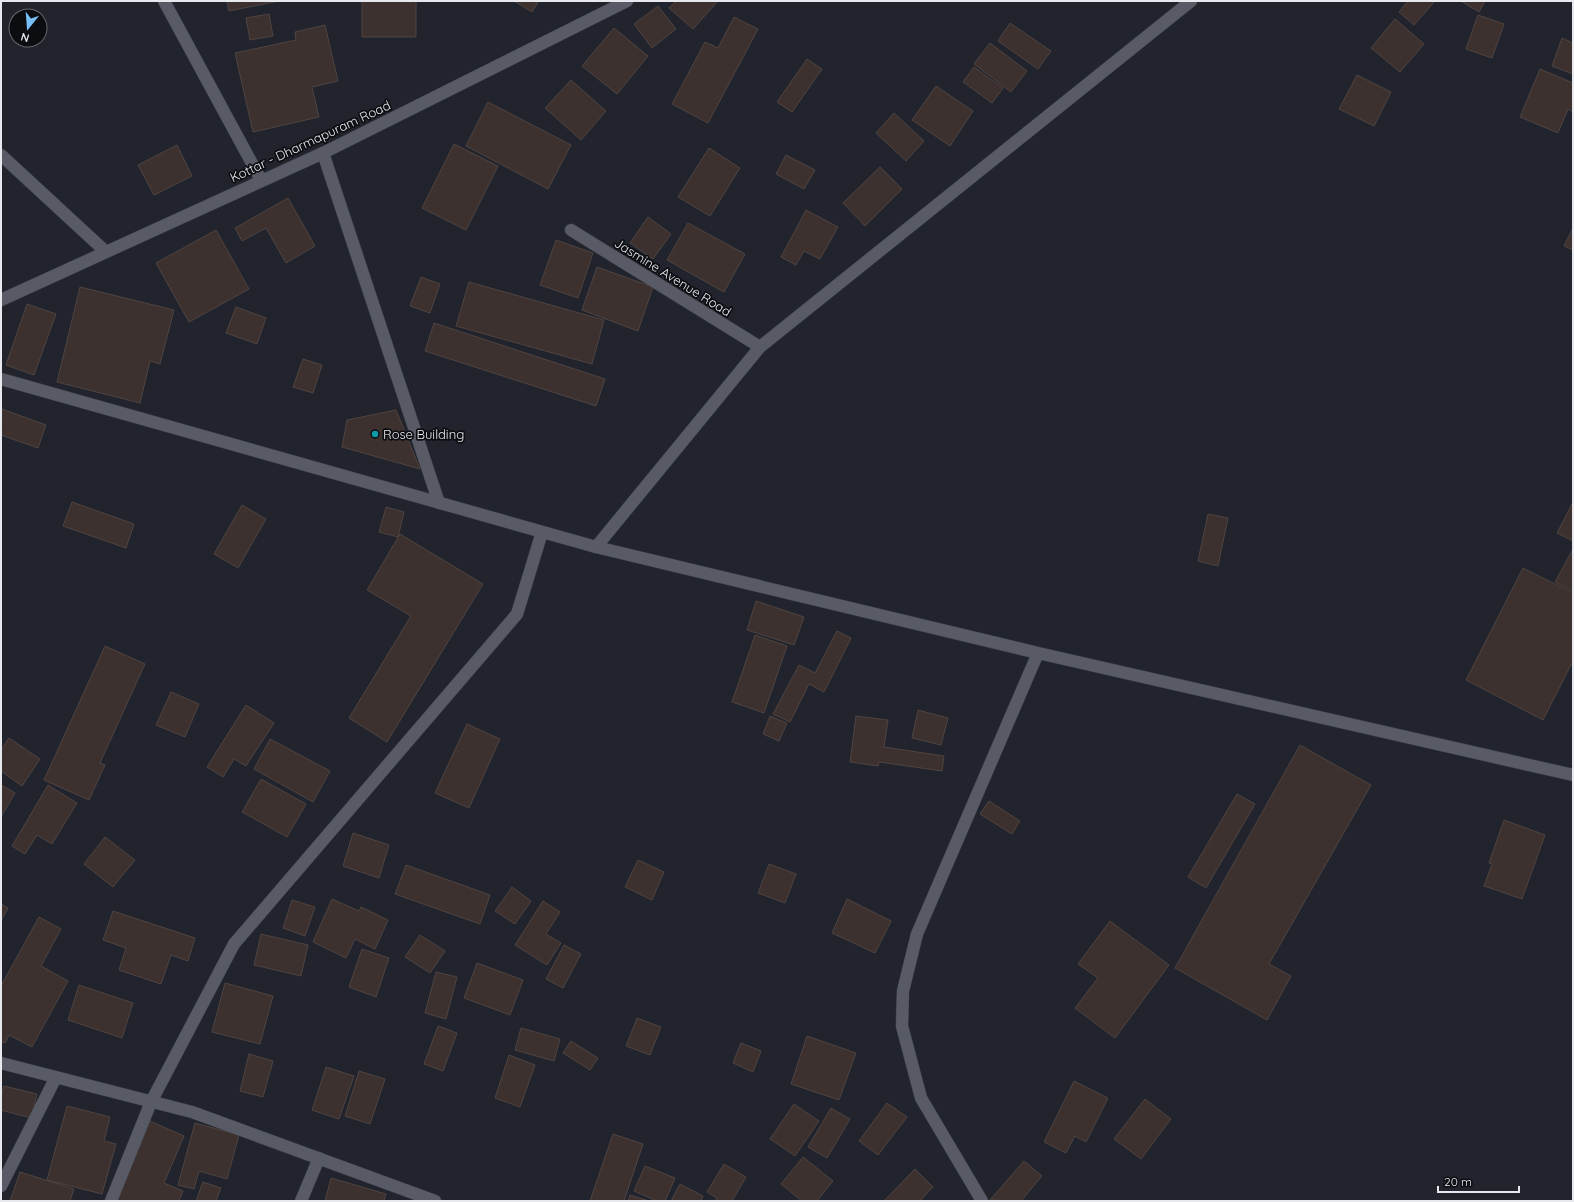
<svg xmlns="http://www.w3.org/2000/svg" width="1574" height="1202" font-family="Quicksand,sans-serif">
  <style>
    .building { fill: #3c312f; stroke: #4f4442 }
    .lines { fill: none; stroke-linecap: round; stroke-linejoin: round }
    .lane-casing { stroke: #3f4249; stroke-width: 13 }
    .street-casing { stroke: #3f4249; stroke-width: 13 }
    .secondary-casing { stroke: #3f4249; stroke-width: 13 }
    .lane { stroke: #585b65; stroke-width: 12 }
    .street { stroke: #585b65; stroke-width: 12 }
    .secondary { stroke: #585b65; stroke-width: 12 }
    .culture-dot { fill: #0f9aa8; stroke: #0c0d11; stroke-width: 1.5 }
    .labels { text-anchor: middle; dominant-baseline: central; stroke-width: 3.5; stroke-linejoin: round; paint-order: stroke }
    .street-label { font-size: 13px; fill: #e7e9ef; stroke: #0c0d11 }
    .poi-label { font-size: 13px; fill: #e7e9ef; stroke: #0c0d11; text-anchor: start }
  </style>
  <rect width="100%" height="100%" fill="#21242c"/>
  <!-- building -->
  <path class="building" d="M227 1H279L229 11Z
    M362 1H416V37H362Z
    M514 1H539L532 12Z
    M676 1H718L693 29 669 8Z
    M1408 1H1435L1414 25 1399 12Z
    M1461 1H1485L1479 12Z
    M658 6 676 29 652 48 634 24Z
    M269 14 273 36 250 40 246 18Z
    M1478 15 1504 24 1492 58 1466 49Z
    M734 17 758 29 708 123 672 104 705 42 718 48Z
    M1395 19 1424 44 1400 72 1371 48Z
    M1010 23 1051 51 1038 69 998 41Z
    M325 25 338 81 312 87 319 117 253 132 235 53 296 40 295 32Z
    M614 28 648 56 617 94 582 66Z
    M1562 38 1573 43V74L1552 66Z
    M990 43 1027 71 1011 92 974 64Z
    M807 59 822 69 792 112 777 102Z
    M974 67 1003 88 992 103 963 82Z
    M1540 69 1573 83V112L1568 109 1558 133 1520 117Z
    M1357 75 1391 92 1374 126 1339 109Z
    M571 80 606 111 581 140 545 108Z
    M936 86 973 111 950 146 912 120Z
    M488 102 571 145 548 189 466 146Z
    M894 113 924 141 906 161 876 133Z
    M454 144 498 166 466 230 422 208Z
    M177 145 192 176 154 195 138 165Z
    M709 148 740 168 710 216 678 197Z
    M786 155 815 170 804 189 776 174Z
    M880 167 902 189 865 226 843 203Z
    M288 198 315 246 286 263 266 228 242 241 235 228Z
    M806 210 838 227 820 259 804 251 796 265 781 257Z
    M648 217 671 234 653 259 630 243Z
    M688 223 745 254 724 292 667 260Z
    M1573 228V250L1564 246Z
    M216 230 249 289 189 322 156 263Z
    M556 240 593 253 578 298 540 285Z
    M597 267 653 287 638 331 582 310Z
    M421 277 440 284 430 313 410 306Z
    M469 282 604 320 592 364 456 326Z
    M80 287 174 310 160 364 150 361 140 403 57 382Z
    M27 304 56 314 34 375 6 365Z
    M236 307 266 318 257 344 226 333Z
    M434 323 605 379 596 406 425 351Z
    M303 359 322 365 313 393 293 387Z
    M2 409 46 425 38 448 1 435Z
    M396 410 420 469 342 447 347 420Z
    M72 502 134 524 126 548 63 526Z
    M1573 502V541L1557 533Z
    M242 505 266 519 238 568 214 554Z
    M386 507 404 512 398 537 379 532Z
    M1208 514 1228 518 1218 566 1198 561Z
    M400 534 483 584 387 742 349 718 411 616 367 590Z
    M1573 549V591L1555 582Z
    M1523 568 1573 593V661L1543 720 1466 680Z
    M756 601 804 617 794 645 747 630Z
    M837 631 851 638 824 692 809 684 790 722 773 714 799 665 815 673Z
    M755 635 787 646 764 713 732 702Z
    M105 646 145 664 100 763 105 765 89 800 44 780Z
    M171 692 199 704 185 737 156 725Z
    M246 705 274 723 246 766 234 759 223 777 207 767Z
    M918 710 948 718 941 745 912 738Z
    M770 716 787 723 779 741 763 734Z
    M856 716 888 720 884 747 944 756 942 771 879 762 878 766 850 762Z
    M467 724 500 739 469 808 435 793Z
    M9 738 40 759 22 786 1 771V750Z
    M270 739 330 771 313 802 254 769Z
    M1300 745 1371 785 1269 964 1291 976 1267 1020 1175 968Z
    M261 779 306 804 287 837 242 812Z
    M1 785 15 793 1 817Z
    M48 785 77 803 52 844 37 835 25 854 12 846Z
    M1237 794 1255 804 1206 888 1188 877Z
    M989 801 1020 821 1012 834 980 814Z
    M1504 820 1545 835 1522 899 1484 886 1492 864 1489 863Z
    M353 833 389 845 379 878 343 866Z
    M105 837 135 860 113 887 84 864Z
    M638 860 664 872 652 900 625 887Z
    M769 864 796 874 785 903 758 893Z
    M406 865 490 895 480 924 395 894Z
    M512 887 531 901 515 924 495 911Z
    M332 899 359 911 361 907 388 920 375 949 355 939 346 958 313 942Z
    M847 899 891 921 875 953 832 933Z
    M292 900 315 907 305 936 283 928Z
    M543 901 560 912 546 934 561 943 547 965 515 945Z
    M1 904 8 908 1 921Z
    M113 911 195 938 188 961 171 955 161 984 119 970 126 948 103 940Z
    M39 917 61 929 41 966 68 981 32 1047 9 1035 5 1043 1 1041V986Z
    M1110 921 1169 965 1115 1038 1075 1008 1098 978 1078 964Z
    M261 934 308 945 301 976 254 965Z
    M420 935 445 951 430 973 405 957Z
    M564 945 581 954 563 988 546 979Z
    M362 949 389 958 376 997 349 987Z
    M477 963 523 980 510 1015 464 998Z
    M436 972 457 977 446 1019 425 1013Z
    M225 983 273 996 260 1044 212 1032Z
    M79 985 133 1003 122 1038 68 1020Z
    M637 1018 661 1027 650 1055 626 1046Z
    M438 1026 457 1033 443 1071 424 1064Z
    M521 1028 560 1039 554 1061 515 1050Z
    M807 1036 856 1053 839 1100 791 1084Z
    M571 1041 598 1058 590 1070 563 1053Z
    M741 1043 761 1051 753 1072 733 1063Z
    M249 1054 273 1061 263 1097 240 1091Z
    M509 1055 535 1065 520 1107 495 1098Z
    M326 1067 354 1076 339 1119 312 1110Z
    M359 1071 385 1079 370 1124 345 1116Z
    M1074 1081 1108 1098 1086 1142 1075 1136 1066 1153 1044 1142Z
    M4 1086 37 1094 31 1118 1 1110V1096Z
    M1145 1099 1171 1119 1141 1159 1114 1139Z
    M887 1103 907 1117 878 1155 859 1141Z
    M794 1104 819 1121 795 1156 770 1139Z
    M67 1106 110 1117 104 1141 116 1144 102 1194 47 1180Z
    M831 1108 850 1119 827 1158 808 1147Z
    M150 1121 184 1136 164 1183 183 1191 179 1201H117Z
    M195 1123 239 1135 227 1179 199 1171 194 1189 178 1185Z
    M613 1134 643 1144 624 1201H590Z
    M803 1157 833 1181 817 1201H802L781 1184Z
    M1024 1161 1042 1176 1021 1201 990 1200Z
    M724 1164 746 1177 732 1201H715L717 1198 707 1192Z
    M645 1166 675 1178 665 1201H657L634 1191Z
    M915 1169 933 1187 920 1201H884Z
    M20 1172 74 1189 70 1201H10Z
    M331 1178 386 1194 384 1201H325Z
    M203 1182 221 1188 216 1201H196Z
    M680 1184 703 1196 701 1201H671Z
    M630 1195 649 1201H628Z"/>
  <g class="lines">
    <!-- lane casing -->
    <g class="lane-casing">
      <path id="lane" d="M1 155 106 252"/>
    </g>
    <!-- street casing -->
    <g class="street-casing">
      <path id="street" d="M164 1 261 180
        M323 153 439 503
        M571 230 760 347
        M596 547 760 347 1191 1
        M1 1063 192 1112 435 1201
        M1 1186 56 1077
        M111 1201 151 1102 234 944 517 614 542 532
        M301 1201 319 1158"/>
    </g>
    <!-- secondary casing -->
    <g class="secondary-casing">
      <path id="secondary" d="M1 300 323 153 627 1
        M1 379 596 547 1038 653 1573 775
        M982 1201 921 1098 902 1026 903 991 917 934 1038 653"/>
    </g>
    <!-- lane -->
    <use href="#lane" class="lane"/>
    <!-- street -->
    <use href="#street" class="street"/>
    <!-- secondary -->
    <use href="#secondary" class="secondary"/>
  </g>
  <!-- markers -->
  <circle class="culture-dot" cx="375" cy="434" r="4"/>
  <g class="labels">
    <!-- street labels -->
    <g class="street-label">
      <text transform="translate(310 141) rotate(-25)">Kottar - Dharmapuram Road</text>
      <text transform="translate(673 277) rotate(32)">Jasmine Avenue Road</text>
    </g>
    <!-- poi labels -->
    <g class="poi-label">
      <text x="383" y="434">Rose Building</text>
    </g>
  </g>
  <!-- border -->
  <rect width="1574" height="1202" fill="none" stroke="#e7e9ef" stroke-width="4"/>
  <!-- north arrow -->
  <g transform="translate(28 28) rotate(197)"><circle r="19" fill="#0c0d11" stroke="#64656a"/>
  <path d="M0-3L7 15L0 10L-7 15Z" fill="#78bff8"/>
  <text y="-6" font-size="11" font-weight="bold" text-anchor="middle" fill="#e7e9ef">N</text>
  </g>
  <!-- scale -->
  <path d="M1438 1186v6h81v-6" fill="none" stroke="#e7e9ef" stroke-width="2"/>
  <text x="1444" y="1186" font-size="12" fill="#e7e9ef" stroke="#0c0d11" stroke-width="3" paint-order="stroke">20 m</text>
</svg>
